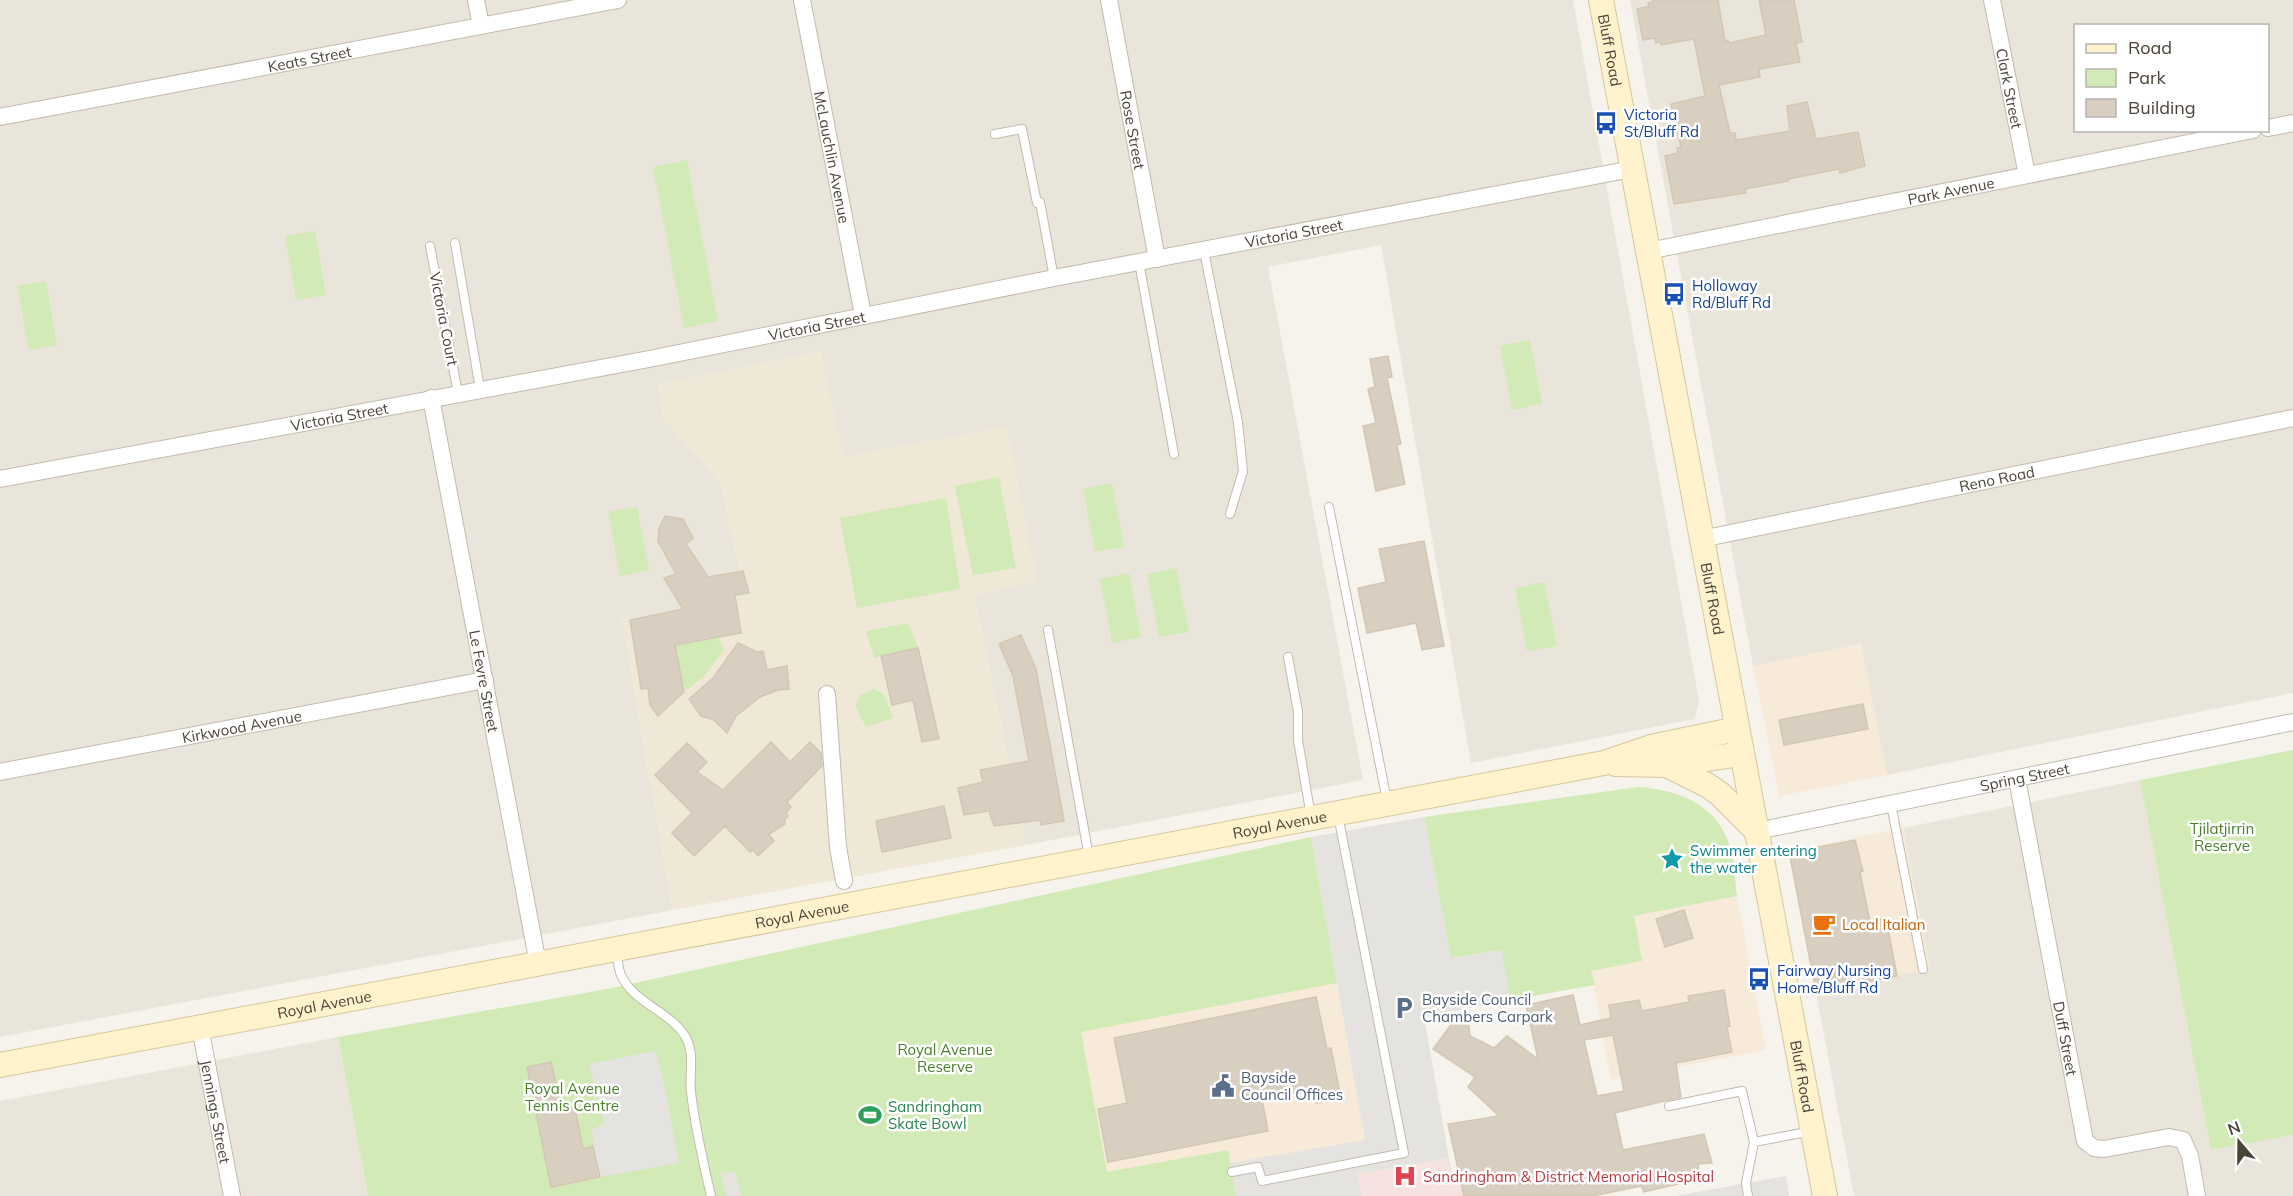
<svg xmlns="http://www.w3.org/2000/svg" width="2293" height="1196" font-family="Mulish,sans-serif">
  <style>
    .residential { fill: #eae5da; fill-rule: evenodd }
    .commercial { fill: #f7ead8 }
    .education { fill: #efe8d6 }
    .medical { fill: #f6e3e0 }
    .green { fill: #d2eab5 }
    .parking { fill: #e5e3e0 }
    .building { fill: #d8cfc1; stroke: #d3c7b4; stroke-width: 1.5; fill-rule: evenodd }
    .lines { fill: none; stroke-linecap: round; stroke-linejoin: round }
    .lane-casing { stroke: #c2bbae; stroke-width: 10 }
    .street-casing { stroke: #c2bbae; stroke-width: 18 }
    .secondary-casing { stroke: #d6c79b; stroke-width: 26 }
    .lane { stroke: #fff; stroke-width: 8 }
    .street { stroke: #fff; stroke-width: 16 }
    .secondary { stroke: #fff3cd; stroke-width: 24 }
    .labels { text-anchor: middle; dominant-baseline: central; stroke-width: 5; stroke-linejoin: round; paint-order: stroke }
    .street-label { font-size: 15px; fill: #4b4439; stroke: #fff }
    .transit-label { font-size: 15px; fill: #164399; stroke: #fff; text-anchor: start }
    .park-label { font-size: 15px; fill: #4a7f2a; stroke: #fff }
    .culture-label { font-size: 15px; fill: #0d838f; stroke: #fff; text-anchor: start }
    .food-label { font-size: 15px; fill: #c56008; stroke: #fff; text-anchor: start }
    .service-label { font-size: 15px; fill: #4e5e75; stroke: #fff; text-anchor: start }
    .leisure-label { font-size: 15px; fill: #27864d; stroke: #fff; text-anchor: start }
    .health-label { font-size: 15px; fill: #be3a42; stroke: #fff; text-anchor: start }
  </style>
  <rect width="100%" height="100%" fill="#f6f3ec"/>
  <!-- residential -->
  <path class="residential" d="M0 0H1573L1699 701 1695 719 1471 763 1381 245 1268 267 1363 780 1026 845 974 595 1007 427 843 457 820 352 658 385 664 419 721 483 745 596 622 620 673 910 0 1037Z
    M1630 0H2293V693L1887 775 1861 644 1753 666ZM2076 26H2268V130H2076Z
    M2140 780 2211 1150 2293 1135V1196H1854L1816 992 1930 969 1903 828Z
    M338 1037 368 1196H0V1101Z"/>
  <!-- commercial -->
  <path class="commercial" d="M1861 644 1887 775 1779 796 1753 666Z
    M1903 828 1930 969 1816 992 1789 851Z
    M1737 896 1766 1050 1611 1080 1591 971 1642 961 1633 916Z
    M1337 983 1365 1140 1230 1163 1227 1150 1107 1173 1081 1032Z"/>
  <!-- education -->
  <path class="education" d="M821 352 843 457 1007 427 1037 582 974 595 1026 845 673 910 622 620 745 596 721 483 664 419 658 385Z"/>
  <!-- medical -->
  <path class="medical" d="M1449 1158 1453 1177 1478 1173 1482 1196H1362L1358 1174Z"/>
  <!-- green -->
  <path class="green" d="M687 160 718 321 684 328 653 167Z
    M315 231 326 295 296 300 285 236Z
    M46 281 57 345 29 350 17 286Z
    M1530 340 1542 404 1512 410 1500 346Z
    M999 477 1016 568 973 575 955 486Z
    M1112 483 1124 547 1095 552 1083 489Z
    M946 498 960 589 857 608 840 518Z
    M637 507 649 570 620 576 608 512Z
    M1176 568 1189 632 1159 637 1147 574Z
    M1129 573 1141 637 1112 643 1100 579Z
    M1544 582 1557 646 1527 651 1515 588Z
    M908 623 918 648 874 658 866 631Z
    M719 638 724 650 706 674 687 690 683 684 676 645Z
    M874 689 884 694 893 718 866 727 855 706 860 695Z
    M2293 750V1135L2211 1150 2140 780Z
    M1638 787C1684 790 1724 808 1733 859 1735 871 1735 884 1737 896L1634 916 1642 961 1591 971 1595 985 1510 1000 1501 950 1451 958 1424 817Z
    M1311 837 1337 983 1081 1032 1107 1172 1228 1150 1236 1196H368L338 1037 607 989Z"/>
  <!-- parking -->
  <path class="parking" d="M1424 817 1451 958 1502 950 1510 1000 1424 1017 1449 1158 1358 1174 1362 1196H1236L1230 1163 1365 1140 1311 837Z
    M656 1051 665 1088 679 1163 600 1177 593 1146 592 1130 604 1123 589 1064Z
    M735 1172 741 1196H726L721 1173Z
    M1786 1176 1789 1196H1675Z"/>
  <!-- building -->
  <path class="building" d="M1653 0H1718L1725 41 1728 40 1729 43 1766 35 1759 0H1794L1802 42 1796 43 1800 62 1759 69 1760 77 1719 85 1730 133H1735L1736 140 1790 131 1787 106 1807 102 1816 139 1858 132 1865 166 1840 173 1839 169 1788 179V181L1745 189 1746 193 1674 204 1665 156 1678 153 1677 148 1681 147 1671 104 1705 96 1694 39 1661 45 1660 42 1656 43 1655 38 1643 40 1637 9 1649 6 1648 3 1653 2Z
    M1388 356 1392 377 1387 378 1401 444 1397 445 1405 484 1376 491 1363 426 1376 423 1368 389 1375 387 1370 359Z
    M665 516 683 519 693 538 686 544 708 577 743 571 749 593 735 595 741 633 675 645 684 692 658 716 650 705 648 688 641 689 630 620 683 609 664 578 676 574 658 541 659 529Z
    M1424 541 1444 646 1422 650 1416 623 1367 633 1358 588 1386 582 1379 549Z
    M1021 635 1036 669 1064 821 1041 825 1040 820 994 826 989 811 964 815 958 788 983 782 980 770 1029 761 1013 676 999 644Z
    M738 643 757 652 763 651 767 670 787 666 789 689 778 690 760 697 736 716 727 733 714 720 701 716 689 699 713 678Z
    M918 648 939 739 922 742 913 700 892 705 881 656Z
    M1863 704 1868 729 1784 745 1779 720Z
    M771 742 790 762 810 742 821 753 822 766 787 802 791 807 786 813 788 816 785 819V824L769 834 774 841 758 856 753 850 750 852 725 826 694 856 672 833 692 813 655 775 687 743 707 762 697 772 723 790Z
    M944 806 951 838 882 852 876 821Z
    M1855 840 1863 871 1860 872 1870 922 1886 918 1897 976 1816 992 1789 851 1809 847V849Z
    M1684 910 1693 938 1665 947 1656 919Z
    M1724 990 1730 1026 1727 1027 1732 1052 1676 1063 1681 1097 1615 1113 1623 1150 1704 1134 1712 1163 1698 1164 1700 1179 1644 1192 1641 1186 1593 1196H1464L1448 1124 1499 1116 1468 1087 1475 1077 1433 1049 1459 1014 1468 1019 1470 1036 1494 1048 1507 1036 1538 1059 1526 1005 1573 995 1580 1025 1611 1018 1609 1005 1639 1000 1642 1011 1689 1002 1688 996ZM1613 1035 1624 1091 1597 1096 1584 1040Z
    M1316 997 1327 1049 1331 1048 1341 1098 1316 1103 1313 1089 1262 1099 1268 1131 1108 1162 1098 1109 1127 1103 1114 1038Z
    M551 1062 561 1106 574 1104 583 1149 593 1146 600 1177 551 1187 527 1067Z"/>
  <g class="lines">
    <!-- lane casing -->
    <g class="lane-casing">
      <path id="lane" d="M995 134 1022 129 1037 203 1040 202 1054 278
        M455 243 480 389
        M430 246 458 393
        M1204 251 1238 422 1243 471 1230 514
        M1139 262 1174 454
        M1329 507 1387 801
        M1048 630 1089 857
        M1288 657 1298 712V740L1311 817
        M1891 804 1923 969
        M617 952C618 959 618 969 621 975 634 1004 671 1011 686 1038 695 1054 689 1074 691 1092 695 1127 703 1162 711 1196
        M1669 1106 1742 1091 1754 1142 1746 1183 1748 1196
        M1754 1142 1812 1131
        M1232 1172 1258 1167 1262 1181 1404 1153 1338 815"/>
    </g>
    <!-- street casing -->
    <g class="street-casing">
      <g id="street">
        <path d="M476 0 481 26"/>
        <path id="s1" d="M802 0 863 315"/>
        <path id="s2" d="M1109 0 1157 259"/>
        <path id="s3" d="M1992 0 2027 175"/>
        <path id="s4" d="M0 117 618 0"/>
        <path d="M2268 128 2293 123"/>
        <path id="s5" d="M1648 251 2253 130"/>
        <path id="s6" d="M431 398 538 964"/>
        <path id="s7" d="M0 479 649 359 1054 278 1632 169"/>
        <path id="s8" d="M1701 539 2293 418"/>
        <path d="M827 694 838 847 844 881"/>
        <path id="s9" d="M0 772 485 680"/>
        <path id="s10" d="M2017 779 2085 1141 2094 1148 2104 1149 2169 1137 2183 1140 2190 1156 2197 1196"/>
        <path id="s11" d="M1757 831 2293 722"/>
        <path id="s12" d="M200 1027 232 1196"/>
      </g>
    </g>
    <!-- secondary casing -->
    <g class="secondary-casing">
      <g id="secondary">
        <path id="s13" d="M1601 0 1825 1196"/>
        <path d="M1616 764 1667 765 1741 754"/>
        <path d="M1667 765 1707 785 1720 794 1755 829"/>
        <path id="s14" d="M0 1065 1604 763 1651 747 1737 729"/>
      </g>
    </g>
    <!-- lane -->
    <use href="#lane" class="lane"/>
    <!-- street -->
    <use href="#street" class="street"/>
    <!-- secondary -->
    <use href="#secondary" class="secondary"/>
  </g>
  <!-- icons -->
  <defs>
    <g id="bus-bare" transform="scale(1.8)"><path d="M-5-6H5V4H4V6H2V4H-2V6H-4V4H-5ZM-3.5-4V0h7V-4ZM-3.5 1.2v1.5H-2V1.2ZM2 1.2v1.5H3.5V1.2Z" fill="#1a4fb4" stroke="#fff" stroke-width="2.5" paint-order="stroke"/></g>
    <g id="sight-bare" transform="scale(1.8)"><path d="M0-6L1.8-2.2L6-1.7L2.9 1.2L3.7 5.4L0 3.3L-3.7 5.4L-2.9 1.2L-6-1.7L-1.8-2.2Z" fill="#0f9aa8" stroke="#fff" stroke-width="2.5" paint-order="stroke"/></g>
    <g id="cafe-bare" transform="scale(1.8)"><path d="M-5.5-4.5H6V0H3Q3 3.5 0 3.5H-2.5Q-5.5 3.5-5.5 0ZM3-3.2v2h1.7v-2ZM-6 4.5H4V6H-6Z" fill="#e8710a" stroke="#fff" stroke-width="2.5" paint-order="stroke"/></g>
    <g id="parking-bare" transform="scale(1.8)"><path d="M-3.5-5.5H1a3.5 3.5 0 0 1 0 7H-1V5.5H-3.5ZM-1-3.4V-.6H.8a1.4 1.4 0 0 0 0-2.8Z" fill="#5c6f8a" stroke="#fff" stroke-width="2.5" paint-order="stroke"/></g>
    <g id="civic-bare" transform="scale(1.8)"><path d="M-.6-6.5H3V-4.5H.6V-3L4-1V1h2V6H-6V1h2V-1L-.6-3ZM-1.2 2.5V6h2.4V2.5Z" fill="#5c6f8a" stroke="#fff" stroke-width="2.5" paint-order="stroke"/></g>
    <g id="stadium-bare" transform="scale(1.8)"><path d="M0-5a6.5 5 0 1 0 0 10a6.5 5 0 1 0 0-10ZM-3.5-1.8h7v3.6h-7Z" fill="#2e9e5b" stroke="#fff" stroke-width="2.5" paint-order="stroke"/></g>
    <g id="hospital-bare" transform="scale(1.8)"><path d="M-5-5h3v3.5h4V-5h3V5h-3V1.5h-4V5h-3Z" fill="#e0444e" stroke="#fff" stroke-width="2.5" paint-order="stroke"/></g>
  </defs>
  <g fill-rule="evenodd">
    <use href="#bus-bare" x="1606" y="123"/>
    <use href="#bus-bare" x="1674" y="294"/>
    <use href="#sight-bare" x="1672" y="859"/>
    <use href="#cafe-bare" x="1824" y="924"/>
    <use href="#bus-bare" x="1759" y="979"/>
    <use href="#parking-bare" x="1404" y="1008"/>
    <use href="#civic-bare" x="1223" y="1086"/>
    <use href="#stadium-bare" x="870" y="1115"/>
    <use href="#hospital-bare" x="1405" y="1176"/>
  </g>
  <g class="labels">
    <!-- street labels -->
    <g class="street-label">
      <text stroke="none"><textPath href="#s13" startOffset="51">Bluff Road</textPath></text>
      <text stroke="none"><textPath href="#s4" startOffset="315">Keats Street</textPath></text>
      <text stroke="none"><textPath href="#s3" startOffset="90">Clark Street</textPath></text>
      <text stroke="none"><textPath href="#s2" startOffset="132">Rose Street</textPath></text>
      <text stroke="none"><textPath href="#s1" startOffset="160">McLauchlin Avenue</textPath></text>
      <text stroke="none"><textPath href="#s5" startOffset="309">Park Avenue</textPath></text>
      <text stroke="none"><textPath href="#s7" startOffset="1317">Victoria Street</textPath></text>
      <text transform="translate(444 319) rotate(79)">Victoria Court</text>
      <text stroke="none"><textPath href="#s7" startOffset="831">Victoria Street</textPath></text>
      <text stroke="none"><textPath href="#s7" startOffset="345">Victoria Street</textPath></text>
      <text stroke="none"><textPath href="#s8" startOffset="302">Reno Road</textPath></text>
      <text stroke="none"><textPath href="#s13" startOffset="609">Bluff Road</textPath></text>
      <text stroke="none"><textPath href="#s6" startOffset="288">Le Fevre Street</textPath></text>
      <text stroke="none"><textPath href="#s9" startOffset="246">Kirkwood Avenue</textPath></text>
      <text stroke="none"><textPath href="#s11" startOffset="273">Spring Street</textPath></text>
      <text stroke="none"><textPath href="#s14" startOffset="1302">Royal Avenue</textPath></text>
      <text stroke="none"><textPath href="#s14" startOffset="816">Royal Avenue</textPath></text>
      <text stroke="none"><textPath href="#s14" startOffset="330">Royal Avenue</textPath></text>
      <text stroke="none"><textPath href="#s10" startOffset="264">Duff Street</textPath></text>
      <text stroke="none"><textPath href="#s13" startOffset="1095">Bluff Road</textPath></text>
      <text stroke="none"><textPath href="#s12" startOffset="86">Jennings Street</textPath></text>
    </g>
    <!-- transit labels -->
    <g class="transit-label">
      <text x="1624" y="114">Victoria<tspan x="1624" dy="17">St/Bluff Rd</tspan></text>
      <text x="1692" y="285">Holloway<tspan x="1692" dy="17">Rd/Bluff Rd</tspan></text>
      <text x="1777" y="970">Fairway Nursing<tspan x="1777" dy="17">Home/Bluff Rd</tspan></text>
    </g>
    <!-- park labels -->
    <g class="park-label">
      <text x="2222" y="828">Tjilatjirrin<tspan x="2222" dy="17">Reserve</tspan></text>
      <text x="945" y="1049">Royal Avenue<tspan x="945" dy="17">Reserve</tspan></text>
      <text x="572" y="1088">Royal Avenue<tspan x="572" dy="17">Tennis Centre</tspan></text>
    </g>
    <!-- culture labels -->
    <g class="culture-label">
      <text x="1690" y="850">Swimmer entering<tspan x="1690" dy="17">the water</tspan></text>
    </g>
    <!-- food labels -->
    <g class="food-label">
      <text x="1842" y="924">Local Italian</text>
    </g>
    <!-- service labels -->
    <g class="service-label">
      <text x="1422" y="999">Bayside Council<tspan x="1422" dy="17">Chambers Carpark</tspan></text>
      <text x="1241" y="1077">Bayside<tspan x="1241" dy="17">Council Offices</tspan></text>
    </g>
    <!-- leisure labels -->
    <g class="leisure-label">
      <text x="888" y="1106">Sandringham<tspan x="888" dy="17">Skate Bowl</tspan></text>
    </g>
    <!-- health labels -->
    <g class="health-label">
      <text x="1423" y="1176">Sandringham &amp; District Memorial Hospital</text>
    </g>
  </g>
  <!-- legend -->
  <rect x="2074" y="24" width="195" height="108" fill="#ffffff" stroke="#b7b4b0" stroke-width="1.5"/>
  <rect x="2086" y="44" width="30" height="9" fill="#fff3cd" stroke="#b7b4b0" stroke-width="1.5"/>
  <text x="2128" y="54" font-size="18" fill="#4b4439">Road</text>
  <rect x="2086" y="69" width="30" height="18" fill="#d2eab5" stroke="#b7b4b0" stroke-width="1.5"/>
  <text x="2128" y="84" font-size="18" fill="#4b4439">Park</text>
  <rect x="2086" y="99" width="30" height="18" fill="#d8cfc1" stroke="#b7b4b0" stroke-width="1.5"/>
  <text x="2128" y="114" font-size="18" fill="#4b4439">Building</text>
  <!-- north arrow -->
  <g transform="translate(2239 1142) rotate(340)" stroke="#ffffff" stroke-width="4.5" paint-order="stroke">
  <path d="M0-4.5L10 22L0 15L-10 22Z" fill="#4b4439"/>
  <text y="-9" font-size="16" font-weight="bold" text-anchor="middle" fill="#4b4439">N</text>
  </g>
</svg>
